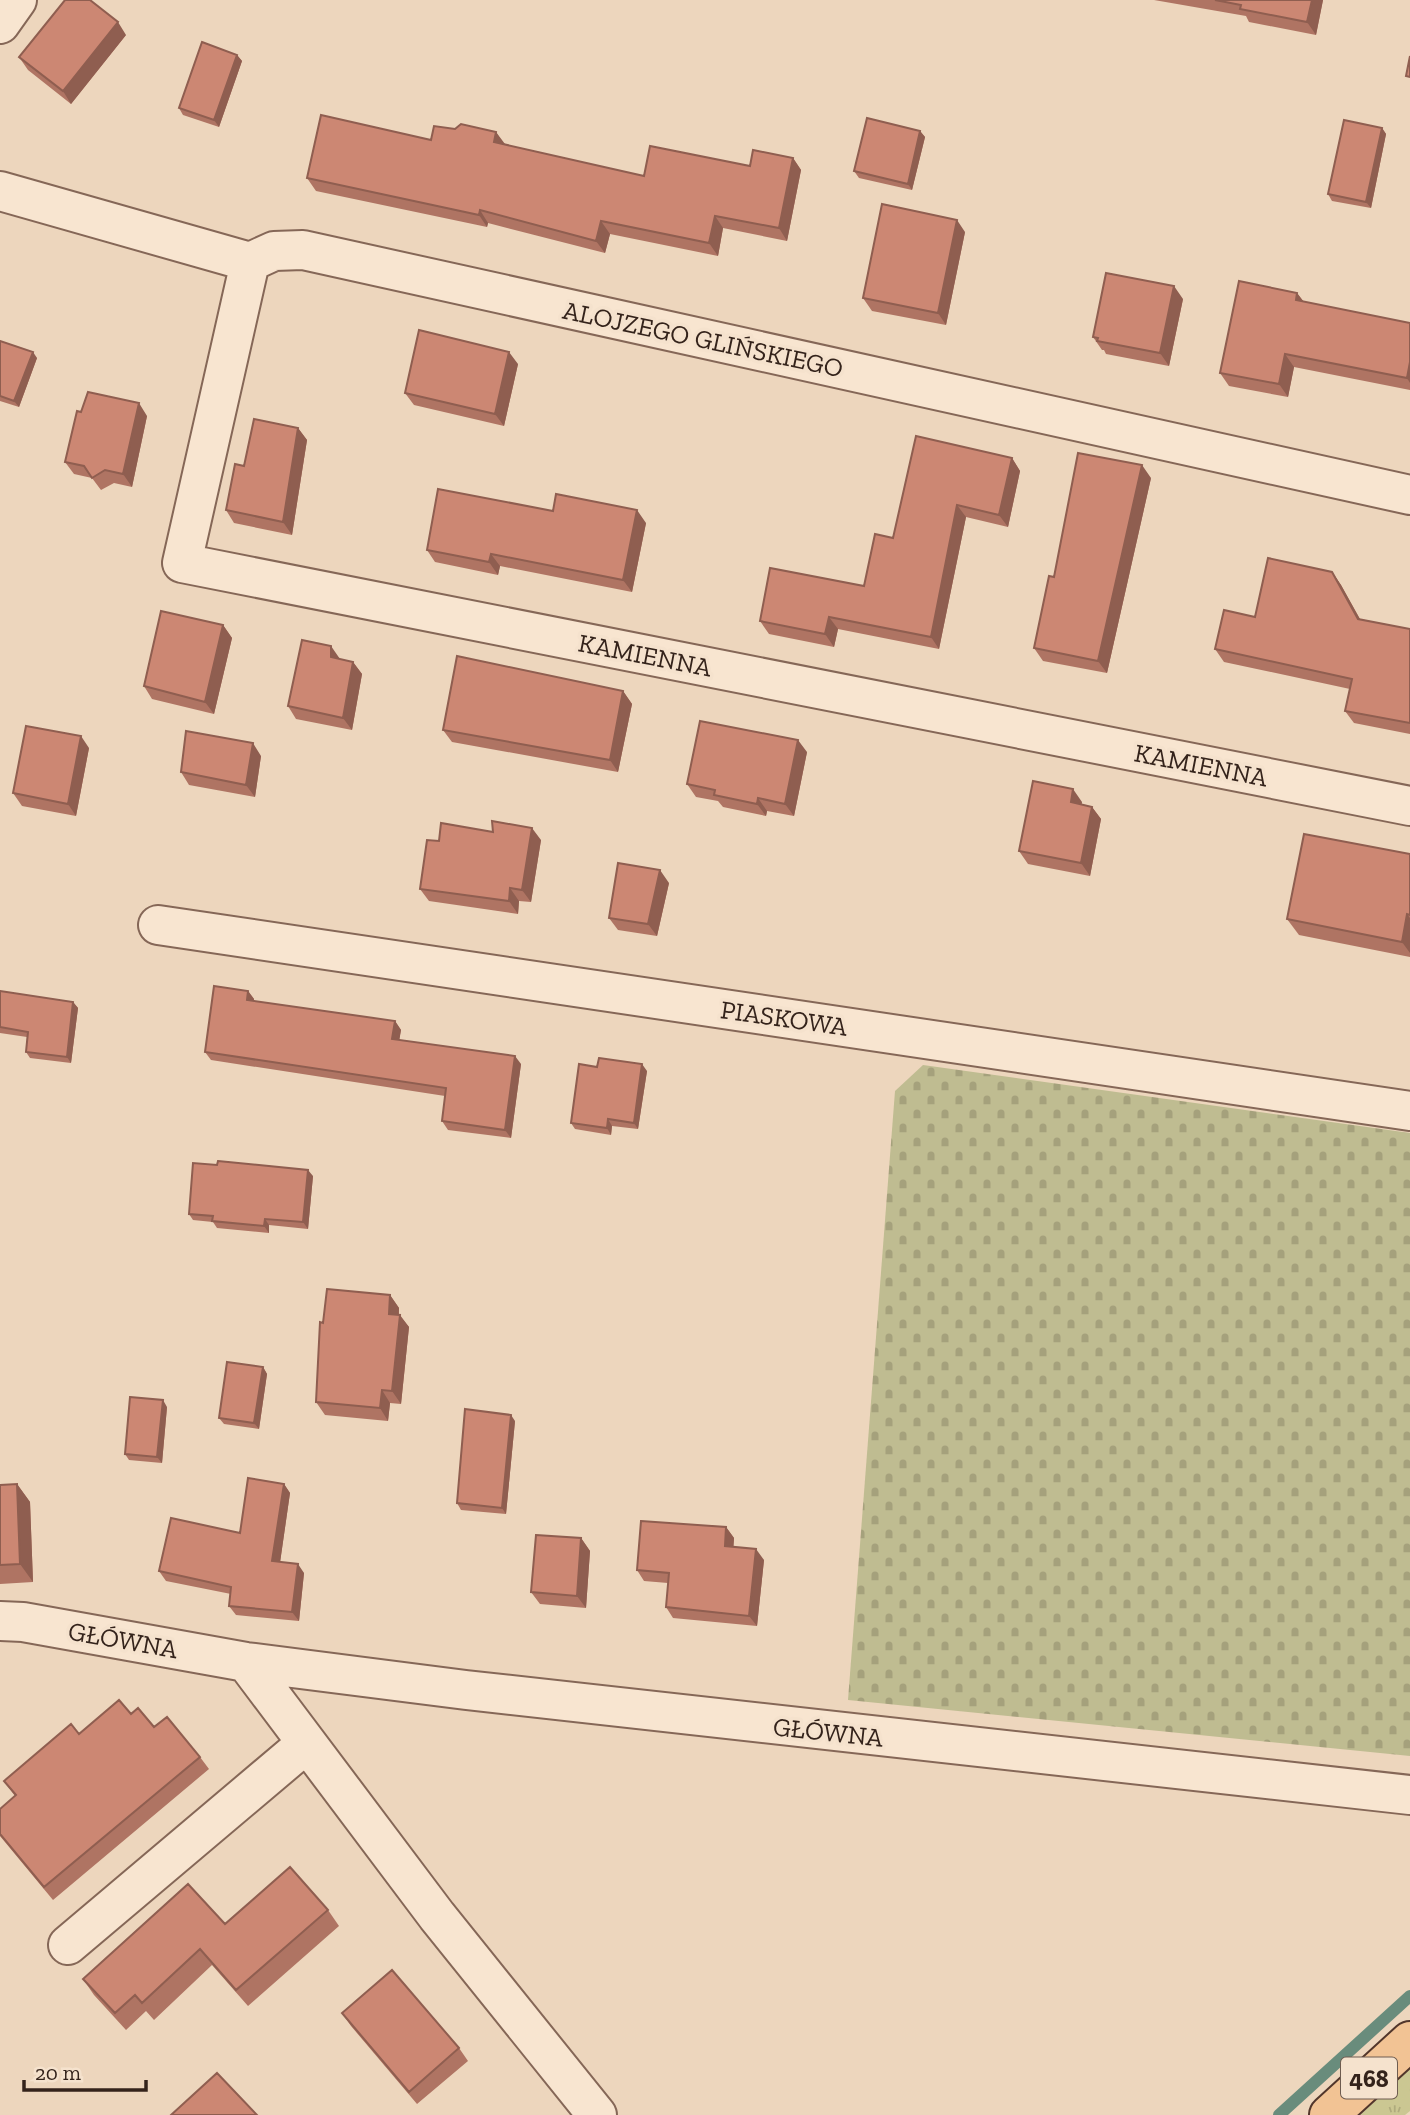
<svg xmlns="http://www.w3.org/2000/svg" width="1410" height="2115" font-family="'Zilla Slab',serif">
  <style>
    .grass { fill: url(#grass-tufts) }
    .cemetery { fill: url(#cemetery-stones) }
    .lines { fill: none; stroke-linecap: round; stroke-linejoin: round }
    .stream { stroke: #698c7c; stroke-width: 12 }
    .minor-casing { stroke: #856757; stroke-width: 42 }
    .major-casing { stroke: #52362b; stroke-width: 42 }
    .minor { stroke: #f8e5d0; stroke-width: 38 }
    .major { stroke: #f2c394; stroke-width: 38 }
    .wall { fill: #af7463 }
    .shaded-wall { fill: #8f5e50 }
    .building { fill: #cc8773; stroke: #8f5e50; stroke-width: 2 }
    .labels { text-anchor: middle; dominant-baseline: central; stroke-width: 7; stroke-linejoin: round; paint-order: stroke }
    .shield { fill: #f5e2cd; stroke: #6e5c50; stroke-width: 2 }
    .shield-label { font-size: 24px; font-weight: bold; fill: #34231b }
    .street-label { font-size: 26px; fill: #34231b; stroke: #f5e2cd }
  </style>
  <defs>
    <pattern id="grass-tufts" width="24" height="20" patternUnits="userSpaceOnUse" patternTransform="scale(1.75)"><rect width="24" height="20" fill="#cbc792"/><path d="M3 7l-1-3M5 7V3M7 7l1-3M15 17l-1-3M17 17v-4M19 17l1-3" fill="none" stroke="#afab7d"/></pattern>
    <pattern id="cemetery-stones" width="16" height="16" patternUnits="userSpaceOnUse" patternTransform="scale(1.75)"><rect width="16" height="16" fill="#bfbc91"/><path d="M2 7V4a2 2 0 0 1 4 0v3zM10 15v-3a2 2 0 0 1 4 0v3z" fill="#a5a17c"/></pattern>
  </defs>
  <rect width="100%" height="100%" fill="#edd6bd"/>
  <!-- grass -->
  <path class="grass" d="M1410 2069V2111L1405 2115H1360Z"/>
  <!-- cemetery -->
  <path class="cemetery" d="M923 1065 1410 1133V1756L848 1700 895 1091Z"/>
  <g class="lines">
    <!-- stream -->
    <path class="stream" d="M1279 2115 1410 1996"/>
    <!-- minor casing -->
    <g class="minor-casing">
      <path id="minor" d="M0 24 17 0
        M0 191 250 262 274 251 303 250 1410 495
        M250 262 182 563 1410 806
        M158 925 1410 1111
        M0 1621 23 1622 246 1662 466 1690 1410 1795
        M246 1662 437 1916 597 2115
        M68 1945 307 1743"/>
    </g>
    <!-- major casing -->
    <g class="major-casing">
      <path id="major" d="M1329 2115 1410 2041"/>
    </g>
    <!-- minor -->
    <use href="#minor" class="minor"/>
    <!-- major -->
    <use href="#major" class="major"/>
  </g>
  <!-- wall -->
  <path class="wall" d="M1154 0H1323L1316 35 1249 22 1246 16Z
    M126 35 71 104 28 70 19 57Z
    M237 55 242 61 219 127 183 115 179 108Z
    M1382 128 1386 134 1371 208 1332 201 1328 194Z
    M455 129 496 132 504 145 644 176 750 166 793 158 801 170 787 241 723 228 718 256 610 234 605 253 488 223 487 227 316 191 307 178 431 140Z
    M920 131 925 137 912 190 859 178 854 171Z
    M965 232 946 325 872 311 863 298Z
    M1297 293 1304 302 1410 323V390L1294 367 1288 397 1229 386 1220 373Z
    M1183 299 1169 366 1106 354 1104 350H1102L1093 337Z
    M0 341 37 358 19 407 0 401Z
    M518 364 504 426 414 405 405 393Z
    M81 412 147 416 132 487 114 483 101 490 92 478 74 474 65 462Z
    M298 428 307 440 292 535 234 523 226 510 244 466Z
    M1012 458 1020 471 1008 527 966 517 939 649 838 629 834 647 769 634 760 621 864 586 893 538Z
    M1151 478 1107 673 1043 661 1034 648Z
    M646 523 632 592 500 566 498 575 435 562 427 550Z
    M1332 572 1341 585 1360 619 1410 629V734L1354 723 1345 711 1350 689 1224 662 1215 649 1255 617Z
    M223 625 232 638 214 714 152 699 144 686Z
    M340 659 353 662 362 674 352 730 296 719 288 706Z
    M623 691 632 704 618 772 452 742 443 730Z
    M89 748 76 816 22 806 13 793Z
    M807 752 794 816 767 811 766 816 723 807 718 801 696 797 687 784Z
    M261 756 255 797 189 785 181 772Z
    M1082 802 1081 804 1092 807 1101 819 1090 876 1028 864 1019 851Z
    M541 840 531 902 519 901 518 914 429 901 420 889 439 841Z
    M1410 854V957L1299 935 1287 919Z
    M669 883 657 936 618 930 609 918Z
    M0 991 73 1002 78 1008 71 1063 30 1058 26 1052 27 1037 0 1033Z
    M248 991 254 999 253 1001 395 1021 401 1030 399 1040 521 1064 511 1138 448 1130 442 1121 445 1096 211 1060 205 1052Z
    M597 1067 647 1071 638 1129 612 1126 611 1135 575 1129 571 1123Z
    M313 1176 308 1229 269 1225V1233L217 1228 213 1222 193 1220 189 1214Z
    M390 1295 399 1308V1315L409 1327 401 1404 390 1403 388 1421 325 1415 316 1402Z
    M263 1367 267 1374 259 1429 224 1424 219 1418Z
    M167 1407 162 1463 129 1460 125 1454Z
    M515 1421 506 1514 461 1510 457 1503Z
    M17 1484 30 1502 33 1582 0 1584V1485Z
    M284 1484 290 1493 280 1562 304 1573 299 1621 236 1615 229 1606 231 1594 166 1581 159 1571 240 1533Z
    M726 1527 734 1538 733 1547 764 1560 757 1626 673 1618 666 1607 668 1583 644 1581 637 1570Z
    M581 1538 590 1551 586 1608 540 1604 531 1592Z
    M131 1714 154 1727 200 1757 209 1769 53 1900 0 1836V1809L15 1796 4 1781 79 1734Z
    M328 1910 339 1926 248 2006 212 1965 154 2020 146 2011 126 2030 94 1995 83 1979 225 1924Z
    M342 2013 459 2048 468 2061 417 2104 351 2026Z"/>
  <!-- shaded-wall -->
  <path class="shaded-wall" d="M1312 0H1323L1316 35 1307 22Z
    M118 22 126 35 71 104 63 91Z
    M237 55 242 61 219 127 214 120Z
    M1382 128 1386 134 1371 208 1366 202Z
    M920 131 925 137 912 190 908 184Z
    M496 132 505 144 502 155 494 142Z
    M793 158 801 170 787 241 779 228Z
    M480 210 488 223 487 227 479 215Z
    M715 216 723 228 718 256 709 243Z
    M957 220 965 232 946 325 938 313Z
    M601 221 610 234 605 253 596 241Z
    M1174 286 1183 299 1169 366 1160 353Z
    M1297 293 1306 305 1296 300Z
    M33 352 37 358 19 407 14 401Z
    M509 352 518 364 504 426 495 414Z
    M1285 354 1294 367 1288 397 1279 384Z
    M1410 362V383L1407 378Z
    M139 403 147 416 132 487 123 474Z
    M298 428 307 440 292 535 283 522Z
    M1012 458 1020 471 1008 527 999 515Z
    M1142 465 1151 478 1107 673 1098 661Z
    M957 505 966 517 939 649 931 637Z
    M637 510 646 523 632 592 623 580Z
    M491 554 500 566 498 575 489 562Z
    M1332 572 1341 585 1367 632 1358 619Z
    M829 617 838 629 834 647 825 634Z
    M223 625 232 638 214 714 205 702Z
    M331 646 340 659 331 657Z
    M353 662 362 674 352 730 343 718Z
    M623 691 632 704 618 772 610 760Z
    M81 736 89 748 76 816 68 804Z
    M798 740 807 752 794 816 785 804Z
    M253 743 261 756 255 797 246 785Z
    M1073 789 1082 802 1080 815 1071 802Z
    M758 798 767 811 766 816 757 804Z
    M1092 807 1101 819 1090 876 1081 863Z
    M532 828 541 840 531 902 522 890Z
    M660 870 669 883 657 936 648 924Z
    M510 888 519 901 518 914 509 901Z
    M1407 914 1410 918V953L1402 942Z
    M248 991 254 999 253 1009 247 1000Z
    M73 1002 78 1008 71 1063 67 1057Z
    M395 1021 401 1030 398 1048 392 1039Z
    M515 1056 521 1064 511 1138 505 1130Z
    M642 1064 647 1071 638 1129 634 1123Z
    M608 1119 612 1126 611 1135 607 1128Z
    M308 1170 313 1176 308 1229 303 1222Z
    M265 1219 269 1225V1233L264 1226Z
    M390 1295 399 1308 398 1326 389 1314Z
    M400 1315 409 1327 401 1404 392 1391Z
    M263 1367 267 1374 259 1429 254 1423Z
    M382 1390 390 1403 388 1421 380 1408Z
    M163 1400 167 1407 162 1463 157 1457Z
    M511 1415 515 1421 506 1514 502 1508Z
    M17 1484 30 1502 33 1582 20 1564Z
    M284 1484 290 1493 279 1570 272 1561Z
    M726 1527 734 1538 733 1557 725 1546Z
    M581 1538 590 1551 586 1608 577 1596Z
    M756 1549 764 1560 757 1626 749 1616Z
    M298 1564 304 1573 299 1621 292 1612Z"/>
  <!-- building -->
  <path class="building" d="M65 0H90L118 22 63 91 19 57Z
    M1215 0H1312L1307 22 1240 9 1241 5Z
    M202 42 237 55 214 120 179 108Z
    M1410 56V77L1406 76Z
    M321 115 431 140 434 126 455 129 461 124 496 132 494 142 644 176 650 146 750 166 753 150 793 158 779 228 715 216 709 243 601 221 596 241 480 210 479 215 307 178Z
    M867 118 920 131 908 184 854 171Z
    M1344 120 1382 128 1366 202 1328 194Z
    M882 204 957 220 938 313 863 298Z
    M1106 273 1174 286 1160 353 1097 341 1098 338 1093 337Z
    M1239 281 1297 293 1296 300 1410 323V362L1407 378 1285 354 1279 384 1220 373Z
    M419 330 509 352 495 414 405 393Z
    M0 341 33 352 14 401 0 396Z
    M88 392 139 403 123 474 105 470 92 478 84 466 65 462 77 411 81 412Z
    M254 419 298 428 283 522 226 510 235 464 244 466Z
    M916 436 1012 458 999 515 957 505 931 637 829 617 825 634 760 621 770 568 864 586 875 534 893 538Z
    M1078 453 1142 465 1098 661 1034 648 1049 576 1054 577Z
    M438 489 553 511 556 494 637 510 623 580 491 554 489 562 427 550Z
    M1268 558 1332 572 1358 619 1410 629V723L1345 711 1352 679 1215 649 1224 610 1255 617Z
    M161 611 223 625 205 702 144 686Z
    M302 640 331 646V657L353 662 343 718 288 706Z
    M457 656 623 691 610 760 443 730Z
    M700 721 798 740 785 804 758 798 757 804 714 795 715 790 687 784Z
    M26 726 81 736 68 804 13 793Z
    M186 731 253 743 246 785 181 772Z
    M1033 781 1073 789 1071 802 1092 807 1081 863 1019 851Z
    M492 821 532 828 522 890 510 888 509 901 420 889 427 840 439 841 441 823 493 832Z
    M1304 834 1410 854V915L1407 914 1402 942 1287 919Z
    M618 863 660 870 648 924 609 918Z
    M214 986 248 991 247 1000 395 1021 392 1039 515 1056 505 1130 442 1121 446 1088 205 1052Z
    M0 991 73 1002 67 1057 26 1052 28 1032 0 1027Z
    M599 1058 642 1064 634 1123 608 1119 607 1128 571 1123 579 1064 597 1067Z
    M218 1161 308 1170 303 1222 265 1219 264 1226 212 1221 213 1216 189 1214 193 1163 217 1165Z
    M327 1289 390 1295 389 1314 400 1315 392 1391 382 1390 380 1408 316 1402 320 1322 323 1323Z
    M227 1362 263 1367 254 1423 219 1418Z
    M130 1397 163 1400 157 1457 125 1454Z
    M465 1409 511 1415 502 1508 457 1503Z
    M248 1478 284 1484 272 1561 298 1564 292 1612 229 1606 231 1587 159 1571 171 1518 240 1533Z
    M17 1484 20 1564 0 1565V1485Z
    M641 1521 726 1527 725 1546 756 1549 749 1616 666 1607 669 1573 637 1570Z
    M536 1535 581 1538 577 1596 531 1592Z
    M119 1700 131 1714 138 1708 154 1727 167 1717 200 1757 44 1887 0 1834V1809L16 1795 4 1781 71 1724 79 1734Z
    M290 1867 328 1910 236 1990 200 1949 142 2003 135 1995 115 2013 83 1979 188 1884 225 1924Z
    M392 1970 459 2048 409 2092 342 2013Z
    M217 2073 257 2115H171Z"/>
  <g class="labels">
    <!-- shield labels -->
    <rect class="shield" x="1341" y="2057.5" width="56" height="41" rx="5"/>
    <g class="shield-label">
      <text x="1369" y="2078">468</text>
    </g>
    <!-- street labels -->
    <g class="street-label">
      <text transform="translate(703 339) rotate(12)">ALOJZEGO GLIŃSKIEGO</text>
      <text transform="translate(645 655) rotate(11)">KAMIENNA</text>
      <text transform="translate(1201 765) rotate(11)">KAMIENNA</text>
      <text transform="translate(784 1018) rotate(8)">PIASKOWA</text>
      <text transform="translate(123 1640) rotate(10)">GŁÓWNA</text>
      <text transform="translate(828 1732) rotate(6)">GŁÓWNA</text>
    </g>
  </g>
  <!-- scale -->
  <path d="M24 2080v10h122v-10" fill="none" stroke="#34231b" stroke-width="3.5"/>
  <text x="35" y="2080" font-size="21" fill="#34231b" stroke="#f5e2cd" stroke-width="5" paint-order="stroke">20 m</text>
</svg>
